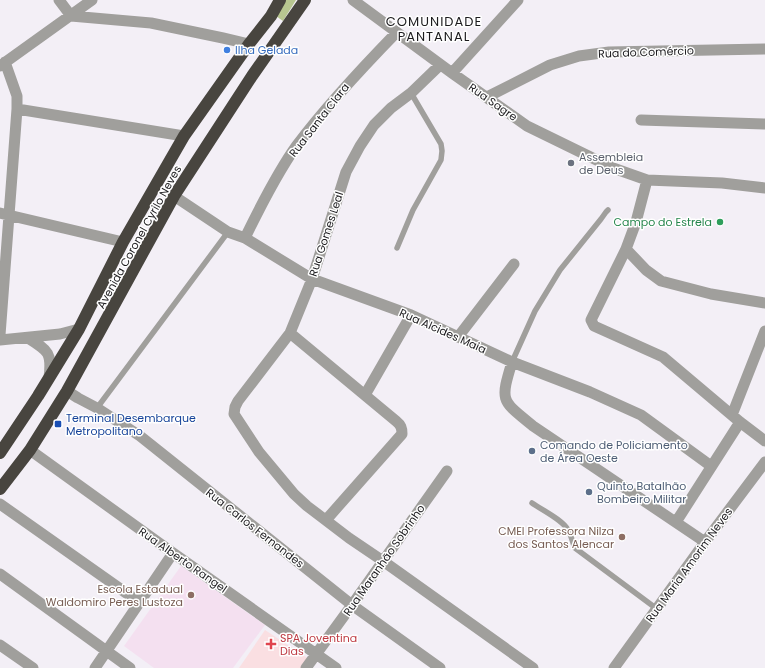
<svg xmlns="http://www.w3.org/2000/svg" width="765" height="668" font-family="Poppins,sans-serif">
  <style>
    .education { fill: #f4e0f0 }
    .medical { fill: #fadfe2 }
    .green { fill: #b8c790 }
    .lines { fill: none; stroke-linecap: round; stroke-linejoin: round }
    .lane { stroke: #a09f9c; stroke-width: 5.5 }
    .street { stroke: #a09f9c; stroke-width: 11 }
    .highway { stroke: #48453f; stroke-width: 12 }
    .shop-dot { fill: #3f7fe0; stroke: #fff; stroke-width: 1.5 }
    .worship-dot { fill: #6b7280; stroke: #fff; stroke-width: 1.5 }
    .leisure-dot { fill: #2e9e5b; stroke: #fff; stroke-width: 1.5 }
    .transit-dot { fill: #1a4fb4; stroke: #fff; stroke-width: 1.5 }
    .service-dot { fill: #5c6f8a; stroke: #fff; stroke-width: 1.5 }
    .education-dot { fill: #8d6e63; stroke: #fff; stroke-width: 1.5 }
    .health-dot { fill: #e0444e; stroke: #fff; stroke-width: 1.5 }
    .labels { text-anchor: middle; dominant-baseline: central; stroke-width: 3; stroke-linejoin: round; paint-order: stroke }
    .shop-label { font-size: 11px; fill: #366cbe; stroke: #fff; text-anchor: start }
    .street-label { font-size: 11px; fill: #1c1b1e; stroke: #fff }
    .worship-label { font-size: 11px; fill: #5b616d; stroke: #fff; text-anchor: start }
    .leisure-label { font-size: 11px; fill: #27864d; stroke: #fff; text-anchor: end }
    .transit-label { font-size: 11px; fill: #164399; stroke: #fff; text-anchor: start }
    .service-label { font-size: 11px; fill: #4e5e75; stroke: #fff; text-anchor: start }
    .education-label { font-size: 11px; fill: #785e54; stroke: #fff; text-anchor: end }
    .health-label { font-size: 11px; fill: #be3a42; stroke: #fff; text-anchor: start }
    .quarter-label { font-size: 13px; letter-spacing: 1px; fill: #1c1b1e; stroke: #fff }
  </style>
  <rect width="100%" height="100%" fill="#f3eff6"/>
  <!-- education -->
  <path class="education" d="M181 566 265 625 233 668H154L124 646Z"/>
  <!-- medical -->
  <path class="medical" d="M265 630 309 659 301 668H239Z"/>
  <!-- green -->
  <path class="green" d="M285 0H296L283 21 276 16Z"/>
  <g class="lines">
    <!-- lane -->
    <path class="lane" d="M397 248 413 210 441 160 442 151 441 144 411 93
      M512 362 535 311 560 270 601 219 606 212 608 210
      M97 408 228 232
      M532 503C542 510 563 520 568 530 572 536 572 542 575 548L657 609"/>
    <!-- street -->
    <path class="street" d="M59 0 71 16 151 23 223 38 249 44
      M353 0 452 73 527 126 613 168 647 180 722 183 765 188
      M440 65 411 93 391 108 374 125 360 146 346 172 312 279 290 333 238 401 235 407 234 414 259 452 294 494 307 506 349 538 383 561 533 668
      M0 66 92 0
      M452 73 518 0
      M487 97 550 65 579 56 609 52 765 49
      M17 109 184 136
      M641 120 765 124
      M647 180 636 222 626 249 591 320 594 326 663 357 740 422 765 441
      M174 196 228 232 245 238 312 279 411 315 512 362 590 392 641 415 711 466
      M0 213 123 242
      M245 238C260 207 277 173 297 145 327 105 361 69 396 33
      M626 249 646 270 661 281 711 294 765 303
      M290 333 396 421C401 425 402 428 402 434L326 520
      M0 335 17 109V96L5 62
      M458 337 514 264
      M28 338C49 351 52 353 49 378
      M0 340 60 334 79 329
      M512 362C500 402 501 400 533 426L705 542
      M67 391 78 398 97 408 140 436 352 605 440 668
      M365 395 411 315
      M732 415 765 331
      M30 450 173 553 336 668
      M0 504 139 602
      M676 522 740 422
      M0 574 130 668
      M0 645 33 668
      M95 668 173 553
      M306 668 352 605 447 471
      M614 668 705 542 765 462"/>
    <!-- highway -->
    <path class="highway" d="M0 453 38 396 79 329 123 242 184 136 249 44 271 16 280 0
      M0 489 30 450 67 391 174 196 252 76 305 0"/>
  </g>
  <!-- markers -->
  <circle class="shop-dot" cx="227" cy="50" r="4"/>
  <circle class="worship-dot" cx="571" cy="163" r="4"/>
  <circle class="leisure-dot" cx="720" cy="222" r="4"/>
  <rect class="transit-dot" x="54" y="420" width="8" height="8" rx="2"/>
  <g class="service-dot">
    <circle cx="532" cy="451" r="4"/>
    <circle cx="589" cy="492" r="4"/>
  </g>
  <g class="education-dot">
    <circle cx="622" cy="537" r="4"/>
    <circle cx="191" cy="595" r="4"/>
  </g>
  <path class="health-dot" d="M269 638h4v4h4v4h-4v4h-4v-4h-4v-4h4z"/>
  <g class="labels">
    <!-- shop labels -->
    <g class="shop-label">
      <text x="235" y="50">Ilha Gelada</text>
    </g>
    <!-- street labels -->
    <g class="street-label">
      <text transform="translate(646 52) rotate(-2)">Rua do Comércio</text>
      <text transform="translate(493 102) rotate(35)">Rua Sagre</text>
      <text transform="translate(319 120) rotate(-52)">Rua Santa Clara</text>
      <text transform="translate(326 234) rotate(-72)">Rua Gomes Leal</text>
      <text transform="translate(139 237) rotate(-61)">Avenida Coronel Cyrilo Neves</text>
      <text transform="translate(443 331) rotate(24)">Rua Alcides Maia</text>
      <text transform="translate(255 528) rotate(38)">Rua Carlos Fernandes</text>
      <text transform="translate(183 560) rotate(35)">Rua Alberto Rangel</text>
      <text transform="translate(384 560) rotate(-55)">Rua Maranhão Sobrinho</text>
      <text transform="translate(689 565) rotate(-54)">Rua Maria Amorim Neves</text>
    </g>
    <!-- worship labels -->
    <g class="worship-label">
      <text x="579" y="157">Assembleia<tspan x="579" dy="13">de Deus</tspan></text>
    </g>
    <!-- leisure labels -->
    <g class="leisure-label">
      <text x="712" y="222">Campo do Estrela</text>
    </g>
    <!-- transit labels -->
    <g class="transit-label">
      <text x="66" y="418">Terminal Desembarque<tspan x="66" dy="13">Metropolitano</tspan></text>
    </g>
    <!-- service labels -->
    <g class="service-label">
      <text x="540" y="445">Comando de Policiamento<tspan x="540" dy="13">de Área Oeste</tspan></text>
      <text x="597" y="486">Quinto Batalhão<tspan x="597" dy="13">Bombeiro Militar</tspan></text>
    </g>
    <!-- education labels -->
    <g class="education-label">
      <text x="614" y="531">CMEI Professora Nilza<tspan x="614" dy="13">dos Santos Alencar</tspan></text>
      <text x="183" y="589">Escola Estadual<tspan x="183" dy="13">Waldomiro Peres Lustoza</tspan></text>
    </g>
    <!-- health labels -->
    <g class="health-label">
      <text x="280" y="638">SPA Joventina<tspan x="280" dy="13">Dias</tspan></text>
    </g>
    <!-- quarter labels -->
    <g class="quarter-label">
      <text x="434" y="21">COMUNIDADE<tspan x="434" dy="15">PANTANAL</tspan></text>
    </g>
  </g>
</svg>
